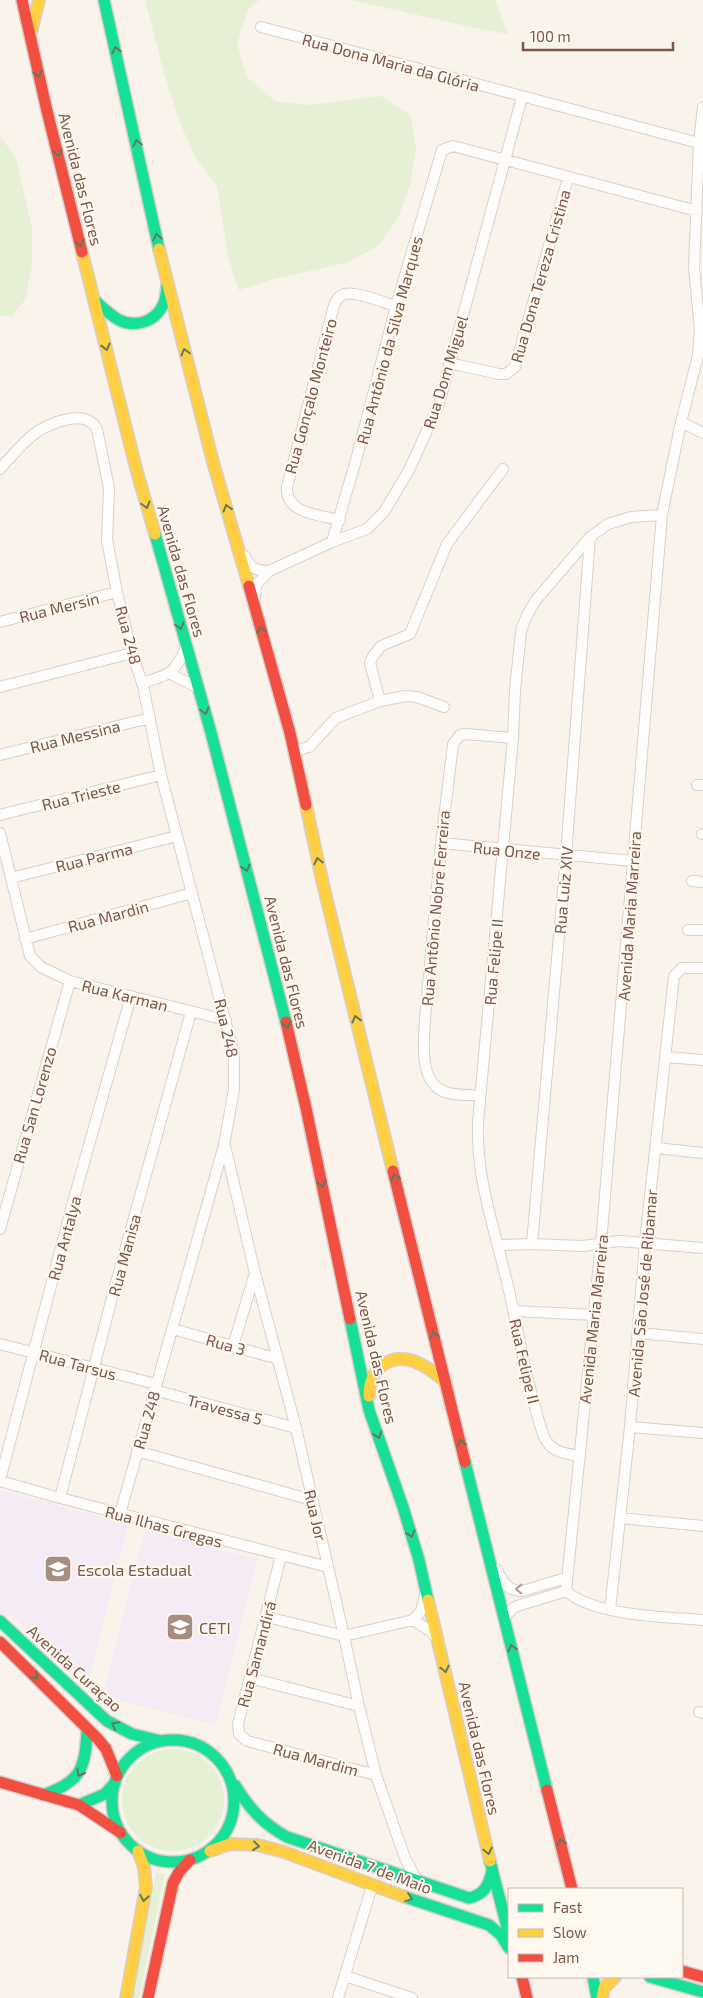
<svg xmlns="http://www.w3.org/2000/svg" width="703" height="1998" font-family="'Exo 2',sans-serif">
  <style>
    .education { fill: #f5ebf4 }
    .green { fill: #e6f0d5 }
    .lines { fill: none; stroke-linecap: round; stroke-linejoin: round }
    .street-casing { stroke: #d9d0ca; stroke-width: 12 }
    .fast-casing { stroke: #d9cec8; stroke-width: 14 }
    .slow-casing { stroke: #d9cec8; stroke-width: 14 }
    .jam-casing { stroke: #d9cec8; stroke-width: 14 }
    .street { stroke: #fefdfc; stroke-width: 10 }
    .fast { stroke: #16e098; stroke-width: 11 }
    .slow { stroke: #ffcf43; stroke-width: 11 }
    .jam { stroke: #f24e42; stroke-width: 11 }
    .oneway { stroke: #62795c }
    .oneway2 { stroke: #b09990 }
    .labels { text-anchor: middle; dominant-baseline: central; stroke-width: 4; stroke-linejoin: round; paint-order: stroke }
    .street-label { font-size: 16px; fill: #7c5748; stroke: #fff8f0 }
    .poi-label { font-size: 16px; fill: #7c5748; stroke: #fff8f0; text-anchor: start }
  </style>
  <rect width="100%" height="100%" fill="#f9f3ec"/>
  <!-- education -->
  <path class="education" d="M0 1490 129 1524 86 1690 10 1614 4 1620 0 1616Z
    M145 1530 258 1559 216 1725 102 1696Z"/>
  <!-- green -->
  <path class="green" d="M145 0H259L248 10 237 44 247 77 275 101 310 105 382 96 411 116 416 149 410 185 398 218 378 246 346 263 274 279 239 290 238 289 228 256 217 186 195 157 180 123 164 73Z
    M351 0H495L508 34 475 28Z
    M0 136 16 158 32 228V265L25 300 12 316H0Z
    M122 1800a51 51 0 1 1 102 0a51 51 0 1 1-102 0Z
    M156 1873 165 1874 139 1998H131Z"/>
  <g class="lines">
    <!-- street casing -->
    <g class="street-casing">
      <path id="street" d="M261 27 699 143
        M703 107 699 143 694 268 700 329 698 356 681 422 662 515 601 1243 566 1591C595 1616 665 1617 703 1620
        M449 363 499 374H506L515 367 568 178
        M681 422 703 433
        M0 469C23 444 34 426 69 419 81 417 90 418 97 429L109 488 107 540 117 592 132 653 143 686 161 775 177 836 234 1054V1089L224 1145 120 1514
        M340 520C320 515 285 514 287 487L334 305C337 300 339 295 345 294 357 291 384 303 396 306
        M332 542 356 460 396 306 442 150 453 146 697 211
        M245 556C250 568 256 571 269 571
        M255 597 256 585 269 571 332 542 367 529 384 512 409 470 439 404 522 97
        M0 622 117 592
        M171 674 198 688
        M142 683C170 674 174 675 186 647
        M0 687 132 653
        M380 701 370 663 373 656 381 646 410 634 447 544 503 469
        M294 751 309 747 336 718 380 701 406 696 417 697 444 707
        M0 755 150 718
        M697 785H703
        M0 815 161 775
        M0 833 30 956 41 967 70 981 226 1020
        M702 834H703
        M441 843 633 861
        M11 878 177 836
        M692 881 703 882
        M688 930H703
        M25 939 192 893
        M666 1057 703 1060
        M480 1095C469 1095 457 1096 445 1092 418 1083 424 1040 425 1018L441 843 453 744 460 735 465 734 513 738
        M225 1146 255 1273 296 1428 344 1636 359 1706 376 1775 405 1858 417 1881
        M656 1148 703 1153
        M0 1229 70 981
        M532 1244 566 856 590 537
        M499 1245 532 1244 583 1246 619 1241 703 1248
        M514 1311 595 1315
        M173 1329 278 1359
        M639 1333 703 1339
        M0 1344 156 1384
        M233 1346 255 1273
        M154 1390 296 1428
        M630 1427 703 1433
        M137 1451 312 1500
        M580 1456C564 1453 552 1453 544 1437 527 1387 519 1333 507 1282 494 1227 476 1178 478 1122L513 738 515 690 521 631 527 615 536 600 590 537 608 524 631 517 662 515
        M0 1480 73 1202 131 996
        M0 1481 60 1498 328 1567
        M60 1498 114 1290 191 1012
        M620 1518 703 1526
        M281 1556 238 1724 239 1734 247 1741 255 1743 376 1775
        M497 1570C503 1582 507 1591 522 1591L566 1578
        M610 1610 630 1427 645 1243 674 976 682 968H703
        M267 1617 344 1636 413 1620 421 1611 425 1595
        M505 1617 514 1607 566 1591
        M413 1620 432 1632 437 1639
        M250 1678 359 1706
        M699 1712 703 1713
        M345 1976 412 1998
        M338 1998 372 1886"/>
    </g>
    <!-- fast casing -->
    <g class="fast-casing">
      <path id="fast" d="M104 0 159 249
        M94 300C102 307 110 315 119 320 135 328 155 322 163 305 166 300 166 292 167 286
        M155 534 210 729 286 1022
        M350 1319 369 1410 403 1507 419 1560 428 1600
        M465 1462 547 1790
        M0 1621 107 1721 132 1734 161 1741
        M112 1801a61 61 0 1 1 122 0a61 61 0 1 1-122 0Z
        M235 1785C249 1808 263 1824 287 1837L469 1898C484 1895 489 1885 492 1871
        M43 1795C81 1782 86 1768 87 1729
        M79 1805 105 1794 115 1783
        M490 1861 509 1935
        M405 1897 489 1925 501 1935 509 1948
        M593 1977 597 1998
        M650 1977 703 1992"/>
    </g>
    <!-- slow casing -->
    <g class="slow-casing">
      <path id="slow" d="M31 32 39 0
        M159 249 213 462 249 586
        M82 252 137 472 155 534
        M306 805 322 880 393 1171
        M369 1396C369 1385 372 1375 380 1367 403 1348 427 1366 446 1382
        M428 1600 490 1861
        M210 1851 230 1844 258 1845 284 1852 405 1897
        M126 1998 146 1887 144 1867 138 1851
        M602 1998 604 1988 615 1977"/>
    </g>
    <!-- jam casing -->
    <g class="jam-casing">
      <path id="jam" d="M22 0 47 111 82 252
        M249 586 290 733 306 805
        M286 1022 306 1108 350 1319
        M393 1171 465 1462
        M0 1642 98 1739 106 1749 117 1776
        M0 1782 79 1805 121 1833
        M547 1790 572 1889
        M682 1971 703 1977
        M522 1977 527 1998
        M148 1998 173 1883 179 1872 190 1860"/>
    </g>
    <!-- street -->
    <use href="#street" class="street"/>
    <!-- fast -->
    <use href="#fast" class="fast"/>
    <!-- slow -->
    <use href="#slow" class="slow"/>
    <!-- jam -->
    <use href="#jam" class="jam"/>
  </g>
  <!-- one-way arrows -->
  <defs><path id="oneway-chevron" d="M-2-3.5L2.5 0L-2 3.5" fill="none" stroke-width="1.6" stroke-linecap="round" stroke-linejoin="round" transform="scale(1.25)"/></defs>
  <g class="oneway">
    <use href="#oneway-chevron" transform="translate(116 50) rotate(-103)"/>
    <use href="#oneway-chevron" transform="translate(38 74) rotate(77)"/>
    <use href="#oneway-chevron" transform="translate(137 143) rotate(-102)"/>
    <use href="#oneway-chevron" transform="translate(58 153) rotate(76)"/>
    <use href="#oneway-chevron" transform="translate(157 237) rotate(-102)"/>
    <use href="#oneway-chevron" transform="translate(80 243) rotate(76)"/>
    <use href="#oneway-chevron" transform="translate(106 347) rotate(76)"/>
    <use href="#oneway-chevron" transform="translate(185 352) rotate(-105)"/>
    <use href="#oneway-chevron" transform="translate(146 505) rotate(74)"/>
    <use href="#oneway-chevron" transform="translate(227 508) rotate(-107)"/>
    <use href="#oneway-chevron" transform="translate(180 626) rotate(74)"/>
    <use href="#oneway-chevron" transform="translate(261 630) rotate(-104)"/>
    <use href="#oneway-chevron" transform="translate(205 711) rotate(74)"/>
    <use href="#oneway-chevron" transform="translate(318 861) rotate(-103)"/>
    <use href="#oneway-chevron" transform="translate(246 868) rotate(75)"/>
    <use href="#oneway-chevron" transform="translate(356 1019) rotate(-104)"/>
    <use href="#oneway-chevron" transform="translate(287 1025) rotate(77)"/>
    <use href="#oneway-chevron" transform="translate(395 1177) rotate(-104)"/>
    <use href="#oneway-chevron" transform="translate(322 1184) rotate(78)"/>
    <use href="#oneway-chevron" transform="translate(434 1335) rotate(-104)"/>
    <use href="#oneway-chevron" transform="translate(378 1435) rotate(70)"/>
    <use href="#oneway-chevron" transform="translate(461 1443) rotate(-104)"/>
    <use href="#oneway-chevron" transform="translate(411 1534) rotate(73)"/>
    <use href="#oneway-chevron" transform="translate(512 1648) rotate(-104)"/>
    <use href="#oneway-chevron" transform="translate(445 1669) rotate(77)"/>
    <use href="#oneway-chevron" transform="translate(35 1676) rotate(45)"/>
    <use href="#oneway-chevron" transform="translate(115 1725) rotate(-152)"/>
    <use href="#oneway-chevron" transform="translate(80 1773) rotate(118)"/>
    <use href="#oneway-chevron" transform="translate(561 1842) rotate(-104)"/>
    <use href="#oneway-chevron" transform="translate(256 1846) rotate(7)"/>
    <use href="#oneway-chevron" transform="translate(488 1851) rotate(77)"/>
    <use href="#oneway-chevron" transform="translate(144 1898) rotate(99)"/>
    <use href="#oneway-chevron" transform="translate(409 1898) rotate(19)"/>
  </g>
  <use class="oneway2" href="#oneway-chevron" transform="translate(519 1589) rotate(-179)"/>
  <!-- icons -->
  <defs>
    <g id="school-square" transform="scale(1.4375)"><rect x="-9" y="-9" width="18" height="18" rx="4" fill="#a88e81" stroke="#fff8f0"/><path d="M0-5L7-2L0 1L-7-2ZM-4 1L0 2.5L4 1V4Q0 6-4 4Z" fill="#fff"/></g>
  </defs>
  <g fill-rule="evenodd">
    <use href="#school-square" x="58" y="1569"/>
    <use href="#school-square" x="180" y="1627"/>
  </g>
  <g class="labels">
    <!-- street labels -->
    <g class="street-label">
      <text transform="translate(391 62) rotate(15)">Rua Dona Maria da Glória</text>
      <text transform="translate(81 179) rotate(76)">Avenida das Flores</text>
      <text transform="translate(540 276) rotate(-74)">Rua Dona Tereza Cristina</text>
      <text transform="translate(389 340) rotate(-75)">Rua Antônio da Silva Marques</text>
      <text transform="translate(445 372) rotate(-73)">Rua Dom Miguel</text>
      <text transform="translate(310 396) rotate(-75)">Rua Gonçalo Monteiro</text>
      <text transform="translate(182 571) rotate(74)">Avenida das Flores</text>
      <text transform="translate(59 607) rotate(-14)">Rua Mersin</text>
      <text transform="translate(129 635) rotate(75)">Rua 248</text>
      <text transform="translate(75 736) rotate(-14)">Rua Messina</text>
      <text transform="translate(81 795) rotate(-14)">Rua Trieste</text>
      <text transform="translate(507 850) rotate(6)">Rua Onze</text>
      <text transform="translate(94 857) rotate(-14)">Rua Parma</text>
      <text transform="translate(563 890) rotate(-85)">Rua Luiz XIV</text>
      <text transform="translate(435 908) rotate(-85)">Rua Antônio Nobre Ferreira</text>
      <text transform="translate(108 916) rotate(-15)">Rua Mardin</text>
      <text transform="translate(629 916) rotate(-86)">Avenida Maria Marreira</text>
      <text transform="translate(287 962) rotate(76)">Avenida das Flores</text>
      <text transform="translate(493 962) rotate(-85)">Rua Felipe II</text>
      <text transform="translate(125 995) rotate(14)">Rua Karman</text>
      <text transform="translate(227 1028) rotate(77)">Rua 248</text>
      <text transform="translate(34 1105) rotate(-74)">Rua San Lorenzo</text>
      <text transform="translate(64 1238) rotate(-75)">Rua Antalya</text>
      <text transform="translate(124 1255) rotate(-75)">Rua Manisa</text>
      <text transform="translate(642 1293) rotate(-85)">Avenida São José de Ribamar</text>
      <text transform="translate(593 1319) rotate(-84)">Avenida Maria Marreira</text>
      <text transform="translate(226 1344) rotate(16)">Rua 3</text>
      <text transform="translate(377 1357) rotate(77)">Avenida das Flores</text>
      <text transform="translate(525 1361) rotate(77)">Rua Felipe II</text>
      <text transform="translate(78 1364) rotate(15)">Rua Tarsus</text>
      <text transform="translate(225 1409) rotate(15)">Travessa 5</text>
      <text transform="translate(146 1420) rotate(-74)">Rua 248</text>
      <text transform="translate(316 1515) rotate(77)">Rua Jor</text>
      <text transform="translate(164 1526) rotate(15)">Rua Ilhas Gregas</text>
      <text transform="translate(256 1654) rotate(-75)">Rua Samandirá</text>
      <text transform="translate(75 1668) rotate(42)">Avenida Curaçao</text>
      <text transform="translate(480 1748) rotate(77)">Avenida das Flores</text>
      <text transform="translate(316 1759) rotate(15)">Rua Mardim</text>
      <text transform="translate(370 1866) rotate(20)">Avenida 7 de Maio</text>
    </g>
    <!-- poi labels -->
    <g class="poi-label">
      <text x="77" y="1569">Escola Estadual</text>
      <text x="199" y="1627">CETI</text>
    </g>
  </g>
  <!-- legend -->
  <rect x="508" y="1888" width="175" height="90" fill="#fff8f0" stroke="#cbb8ad"/>
  <rect x="518" y="1904" width="25" height="8" fill="#16e098" stroke="#cbb8ad"/>
  <text x="553" y="1913" font-size="15" fill="#7c5748">Fast</text>
  <rect x="518" y="1929" width="25" height="8" fill="#ffcf43" stroke="#cbb8ad"/>
  <text x="553" y="1938" font-size="15" fill="#7c5748">Slow</text>
  <rect x="518" y="1954" width="25" height="8" fill="#f24e42" stroke="#cbb8ad"/>
  <text x="553" y="1963" font-size="15" fill="#7c5748">Jam</text>
  <!-- scale -->
  <path d="M523 42v8h150v-8" fill="none" stroke="#7c5748" stroke-width="2.5"/>
  <text x="530" y="42" font-size="15" fill="#7c5748" stroke="#fff8f0" stroke-width="4" paint-order="stroke">100 m</text>
</svg>
